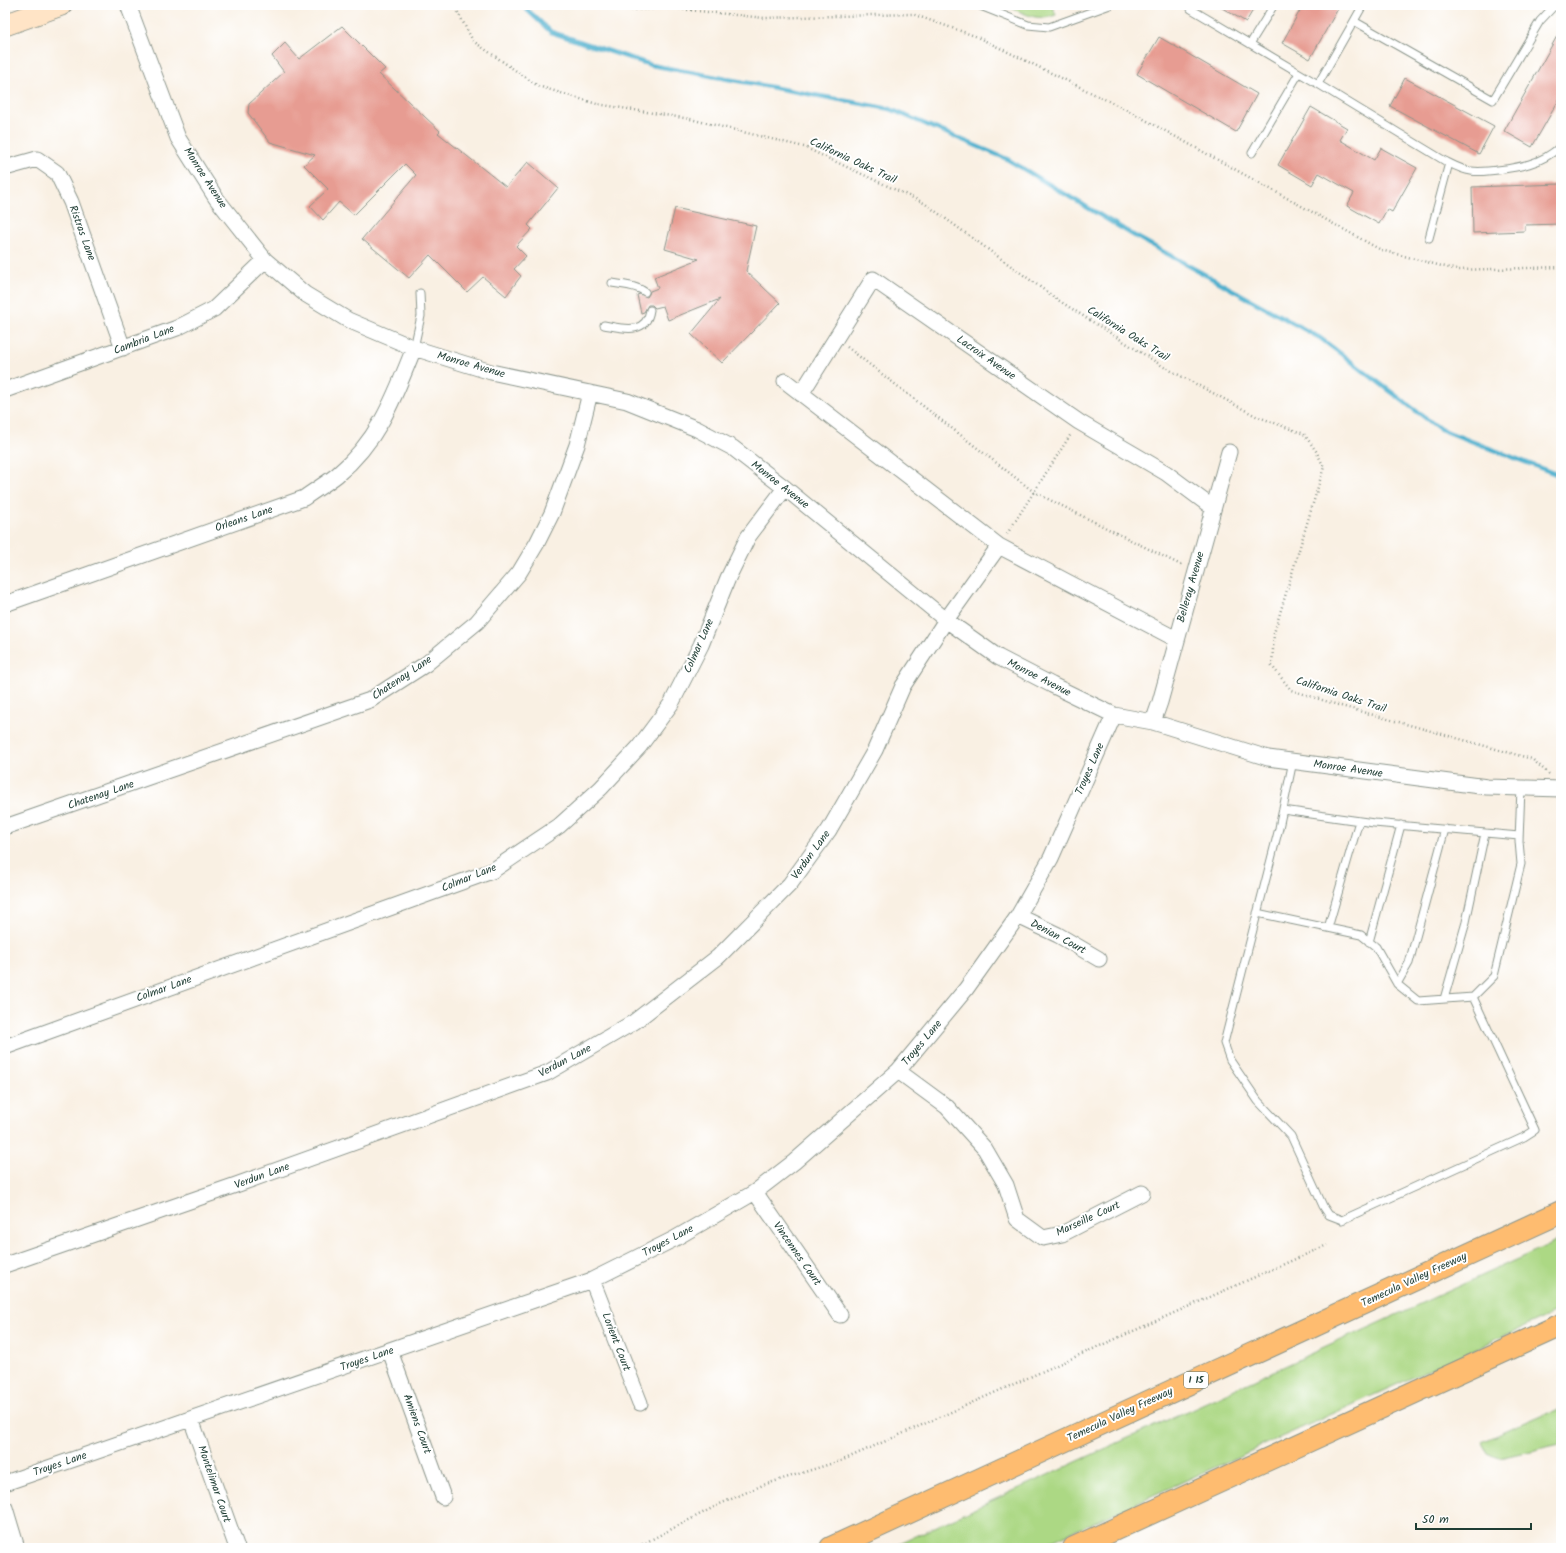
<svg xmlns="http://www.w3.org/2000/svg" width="1566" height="1553" font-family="Kalam,sans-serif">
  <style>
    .green { fill: #acd884; stroke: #668a5c }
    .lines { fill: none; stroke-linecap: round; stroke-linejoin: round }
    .stream { stroke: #4fb0ce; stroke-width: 4.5 }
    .building { fill: #e79c92 }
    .lane-casing { stroke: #8c968c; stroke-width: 9 }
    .street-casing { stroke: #8c968c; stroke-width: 17 }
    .secondary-casing { stroke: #8c968c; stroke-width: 23 }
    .highway-casing { stroke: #8c968c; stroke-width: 24 }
    .path { stroke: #8c968c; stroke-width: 2.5; stroke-dasharray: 1 3; stroke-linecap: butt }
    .lane { stroke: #fff; stroke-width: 7 }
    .street { stroke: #fff; stroke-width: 15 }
    .secondary { stroke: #ffe4c6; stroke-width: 21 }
    .highway { stroke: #febc70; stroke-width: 22 }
    .labels { text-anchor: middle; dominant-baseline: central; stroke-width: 4; stroke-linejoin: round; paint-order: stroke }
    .shield { fill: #fff; stroke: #627771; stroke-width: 1 }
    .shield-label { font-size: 10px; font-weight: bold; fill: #1f3d34 }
    .street-label { font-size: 11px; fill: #1f3d34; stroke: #fff }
  </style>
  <rect width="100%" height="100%" fill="#fff"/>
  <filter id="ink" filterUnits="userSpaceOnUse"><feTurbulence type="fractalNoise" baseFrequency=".025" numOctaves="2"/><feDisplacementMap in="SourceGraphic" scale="8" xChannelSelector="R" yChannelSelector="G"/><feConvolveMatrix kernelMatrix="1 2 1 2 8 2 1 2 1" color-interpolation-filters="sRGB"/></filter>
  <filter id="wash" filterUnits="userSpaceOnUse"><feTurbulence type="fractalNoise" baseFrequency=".012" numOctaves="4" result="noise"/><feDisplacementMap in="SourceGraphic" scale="16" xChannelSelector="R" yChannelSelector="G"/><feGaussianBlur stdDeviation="0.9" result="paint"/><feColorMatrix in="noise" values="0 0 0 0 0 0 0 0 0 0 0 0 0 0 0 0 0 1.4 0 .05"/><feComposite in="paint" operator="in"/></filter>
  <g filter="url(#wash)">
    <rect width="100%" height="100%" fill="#f9f0e3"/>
    <!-- green -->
    <path class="green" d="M1005 5H1052L1056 15C1035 22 1024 13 1005 5Z
      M1561 1239V1310L1037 1548H889Z
      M1561 1407V1444L1499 1458 1488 1453 1482 1442Z"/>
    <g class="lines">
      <!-- stream -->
      <path class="stream" d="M522 5 551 32 651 65 890 109 1007 159 1133 235 1320 338 1440 429 1561 476"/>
    </g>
    <g id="blocks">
      <!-- building -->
      <path class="building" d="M1217 5H1256L1246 22Z
        M1303 5H1340L1310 59 1282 43Z
        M342 26 385 69 379 74 440 131 438 133 506 187 528 162 558 188 528 225 532 229 516 246 526 256 514 269 521 276 506 296 483 277 467 292 430 255 409 278 362 239 416 175 405 164 354 215 339 202 323 220 310 206 328 189 304 165 315 155 270 142 248 113 249 104 284 72 272 56 285 43 299 59Z
        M1561 29V96L1532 147 1504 131Z
        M1159 37 1257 94 1236 132 1137 74Z
        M1405 78 1494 126 1479 154 1390 106Z
        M1311 107 1347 128 1340 140 1374 160 1381 148 1417 168 1392 212 1387 209 1379 224 1347 206 1354 193 1319 173 1312 185 1278 165Z
        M1561 184V224L1525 225V231L1473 233 1472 187Z
        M675 208 756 226 746 271 780 303 722 363 691 334 720 299 668 320 663 306 655 308 652 305H648L644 312 641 313 637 295 640 294 647 297 649 294 650 291 658 288 654 277 699 259 665 249Z"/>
    </g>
  </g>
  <g filter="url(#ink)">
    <use href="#blocks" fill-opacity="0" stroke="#8c968c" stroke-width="1"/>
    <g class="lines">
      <!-- lane casing -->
      <g class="lane-casing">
        <path id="lane" d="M978 5 1028 25 1049 27 1110 5
          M1194 5 1191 9 1318 84 1354 21
          M1363 5 1354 21 1493 100 1540 21 1555 5
          M1250 44 1274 5
          M1318 84 1445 161C1453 165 1462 170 1471 171 1484 173 1515 168 1529 164 1540 161 1552 154 1561 146
          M1252 153 1299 73
          M1429 238 1449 163
          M612 283C623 285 636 285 645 292
          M604 325C622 328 646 336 650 310
          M414 348 421 316 420 293
          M1293 761 1279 828 1224 1043 1230 1060 1258 1101 1291 1136 1323 1206 1329 1215 1342 1220 1524 1137 1535 1130 1473 997
          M1283 810 1374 823 1519 836
          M1257 913 1361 935 1376 947 1397 984 1418 1001 1473 997 1494 976 1521 864 1519 841 1521 787
          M1328 928 1359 821
          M1369 942 1401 825
          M1397 984 1409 963 1445 829
          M1444 999 1466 922 1485 833"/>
      </g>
      <!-- street casing -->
      <g class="street-casing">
        <path id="street" d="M128 5 178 138 216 198 265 260 305 294 348 320 414 348 491 372 627 401 697 429 733 448 785 488 946 620 998 657 1052 685 1114 715 1153 722 1268 758 1487 787 1561 789
          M5 168 37 159 57 173 71 202 123 348
          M785 381 999 546 1176 639
          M5 390 177 328 214 309 265 260
          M801 394 873 279 1079 422 1166 473 1213 508
          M5 604 304 498C315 490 327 483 337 475 379 440 394 398 414 348
          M1153 722 1160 702 1229 452
          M5 827 370 700 426 664 477 622 519 573 537 543 552 513 577 445 590 393
          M1018 916 1058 935 1099 959
          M5 1047 492 871 559 826 601 788 639 747 671 704 701 645 728 578 748 537 785 488
          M898 1071 947 1107 985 1149 1006 1185 1017 1219 1043 1238 1062 1234 1142 1193
          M755 1192 840 1315
          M5 1265 233 1186 547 1073 634 1022 718 957 790 884 829 830 875 750 903 686 946 620 999 546
          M592 1280 640 1403
          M390 1351 443 1497
          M191 1419 237 1548
          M5 1483 592 1280 674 1239 755 1192 794 1162 898 1071 966 989 1018 916 1051 858 1114 715
          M5 1508 17 1548"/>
      </g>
      <!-- secondary casing -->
      <g class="secondary-casing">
        <path id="secondary" d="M5 25 61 5"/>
      </g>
      <!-- highway casing -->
      <g class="highway-casing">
        <path id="highway" d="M831 1548 1561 1212
          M1074 1548 1561 1325"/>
      </g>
      <!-- path -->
      <path class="path" d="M454 5 473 41 538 86 597 104 690 119 804 147 924 203 1058 300 1164 367 1256 416 1304 434 1316 451 1324 467 1274 633 1272 666 1291 690 1341 706 1532 759 1549 774
        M616 5 632 10 670 8 764 18 912 14 975 36 1131 112 1381 250 1457 270 1561 267
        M847 347 1034 492 1183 566
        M1007 534 1071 434
        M635 1548 720 1504 763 1485 843 1460 1327 1245"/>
      <!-- lane -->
      <use href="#lane" class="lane"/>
      <!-- street -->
      <use href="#street" class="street"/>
      <!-- secondary -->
      <use href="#secondary" class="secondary"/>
      <!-- highway -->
      <use href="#highway" class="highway"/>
    </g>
  </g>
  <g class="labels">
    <!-- shield labels -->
    <rect class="shield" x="1184" y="1372" width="24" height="16" rx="3"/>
    <g class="shield-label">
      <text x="1196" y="1380">I 15</text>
    </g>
    <!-- street labels -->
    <g class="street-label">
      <text transform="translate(853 161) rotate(25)">California Oaks Trail</text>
      <text transform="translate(205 178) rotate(57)">Monroe Avenue</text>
      <text transform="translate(82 233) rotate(70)">Ristras Lane</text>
      <text transform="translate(1128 334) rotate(32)">California Oaks Trail</text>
      <text transform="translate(144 340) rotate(-21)">Cambria Lane</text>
      <text transform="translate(986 358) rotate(35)">Lacroix Avenue</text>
      <text transform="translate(471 365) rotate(16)">Monroe Avenue</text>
      <text transform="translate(780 485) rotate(38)">Monroe Avenue</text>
      <text transform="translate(244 519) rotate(-19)">Orleans Lane</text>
      <text transform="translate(1191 587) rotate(-74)">Belleray Avenue</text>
      <text transform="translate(699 646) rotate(-66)">Colmar Lane</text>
      <text transform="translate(402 678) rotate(-34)">Chatenay Lane</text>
      <text transform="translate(1039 678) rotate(27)">Monroe Avenue</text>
      <text transform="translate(1341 695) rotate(18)">California Oaks Trail</text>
      <text transform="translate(1090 769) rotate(-66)">Troyes Lane</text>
      <text transform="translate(1348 769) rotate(8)">Monroe Avenue</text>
      <text transform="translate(101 795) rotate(-19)">Chatenay Lane</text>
      <text transform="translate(811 855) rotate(-54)">Verdun Lane</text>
      <text transform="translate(469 878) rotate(-22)">Colmar Lane</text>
      <text transform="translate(1058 937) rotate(28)">Denian Court</text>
      <text transform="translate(164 989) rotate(-20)">Colmar Lane</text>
      <text transform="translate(922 1043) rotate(-50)">Troyes Lane</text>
      <text transform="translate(565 1061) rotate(-28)">Verdun Lane</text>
      <text transform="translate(262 1176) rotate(-20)">Verdun Lane</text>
      <text transform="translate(1088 1219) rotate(-25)">Marseille Court</text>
      <text transform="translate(668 1241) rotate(-28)">Troyes Lane</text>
      <text transform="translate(797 1254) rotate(55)">Vincennes Court</text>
      <text transform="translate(1414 1280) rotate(-25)">Temecula Valley Freeway</text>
      <text transform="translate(616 1342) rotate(69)">Lorient Court</text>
      <text transform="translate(367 1359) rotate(-19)">Troyes Lane</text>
      <text transform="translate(1120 1415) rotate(-25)">Temecula Valley Freeway</text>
      <text transform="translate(417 1424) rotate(70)">Amiens Court</text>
      <text transform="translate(60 1464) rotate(-19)">Troyes Lane</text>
      <text transform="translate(214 1484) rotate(71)">Montelimar Court</text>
    </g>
  </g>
  <!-- margin -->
  <rect width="1566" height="1553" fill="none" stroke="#fff" stroke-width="20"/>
  <!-- scale -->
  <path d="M1416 1523v6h115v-6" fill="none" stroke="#1f3d34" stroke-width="2"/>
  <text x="1422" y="1523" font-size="12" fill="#1f3d34" stroke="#ffffff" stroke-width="3" paint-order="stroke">50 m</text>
</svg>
